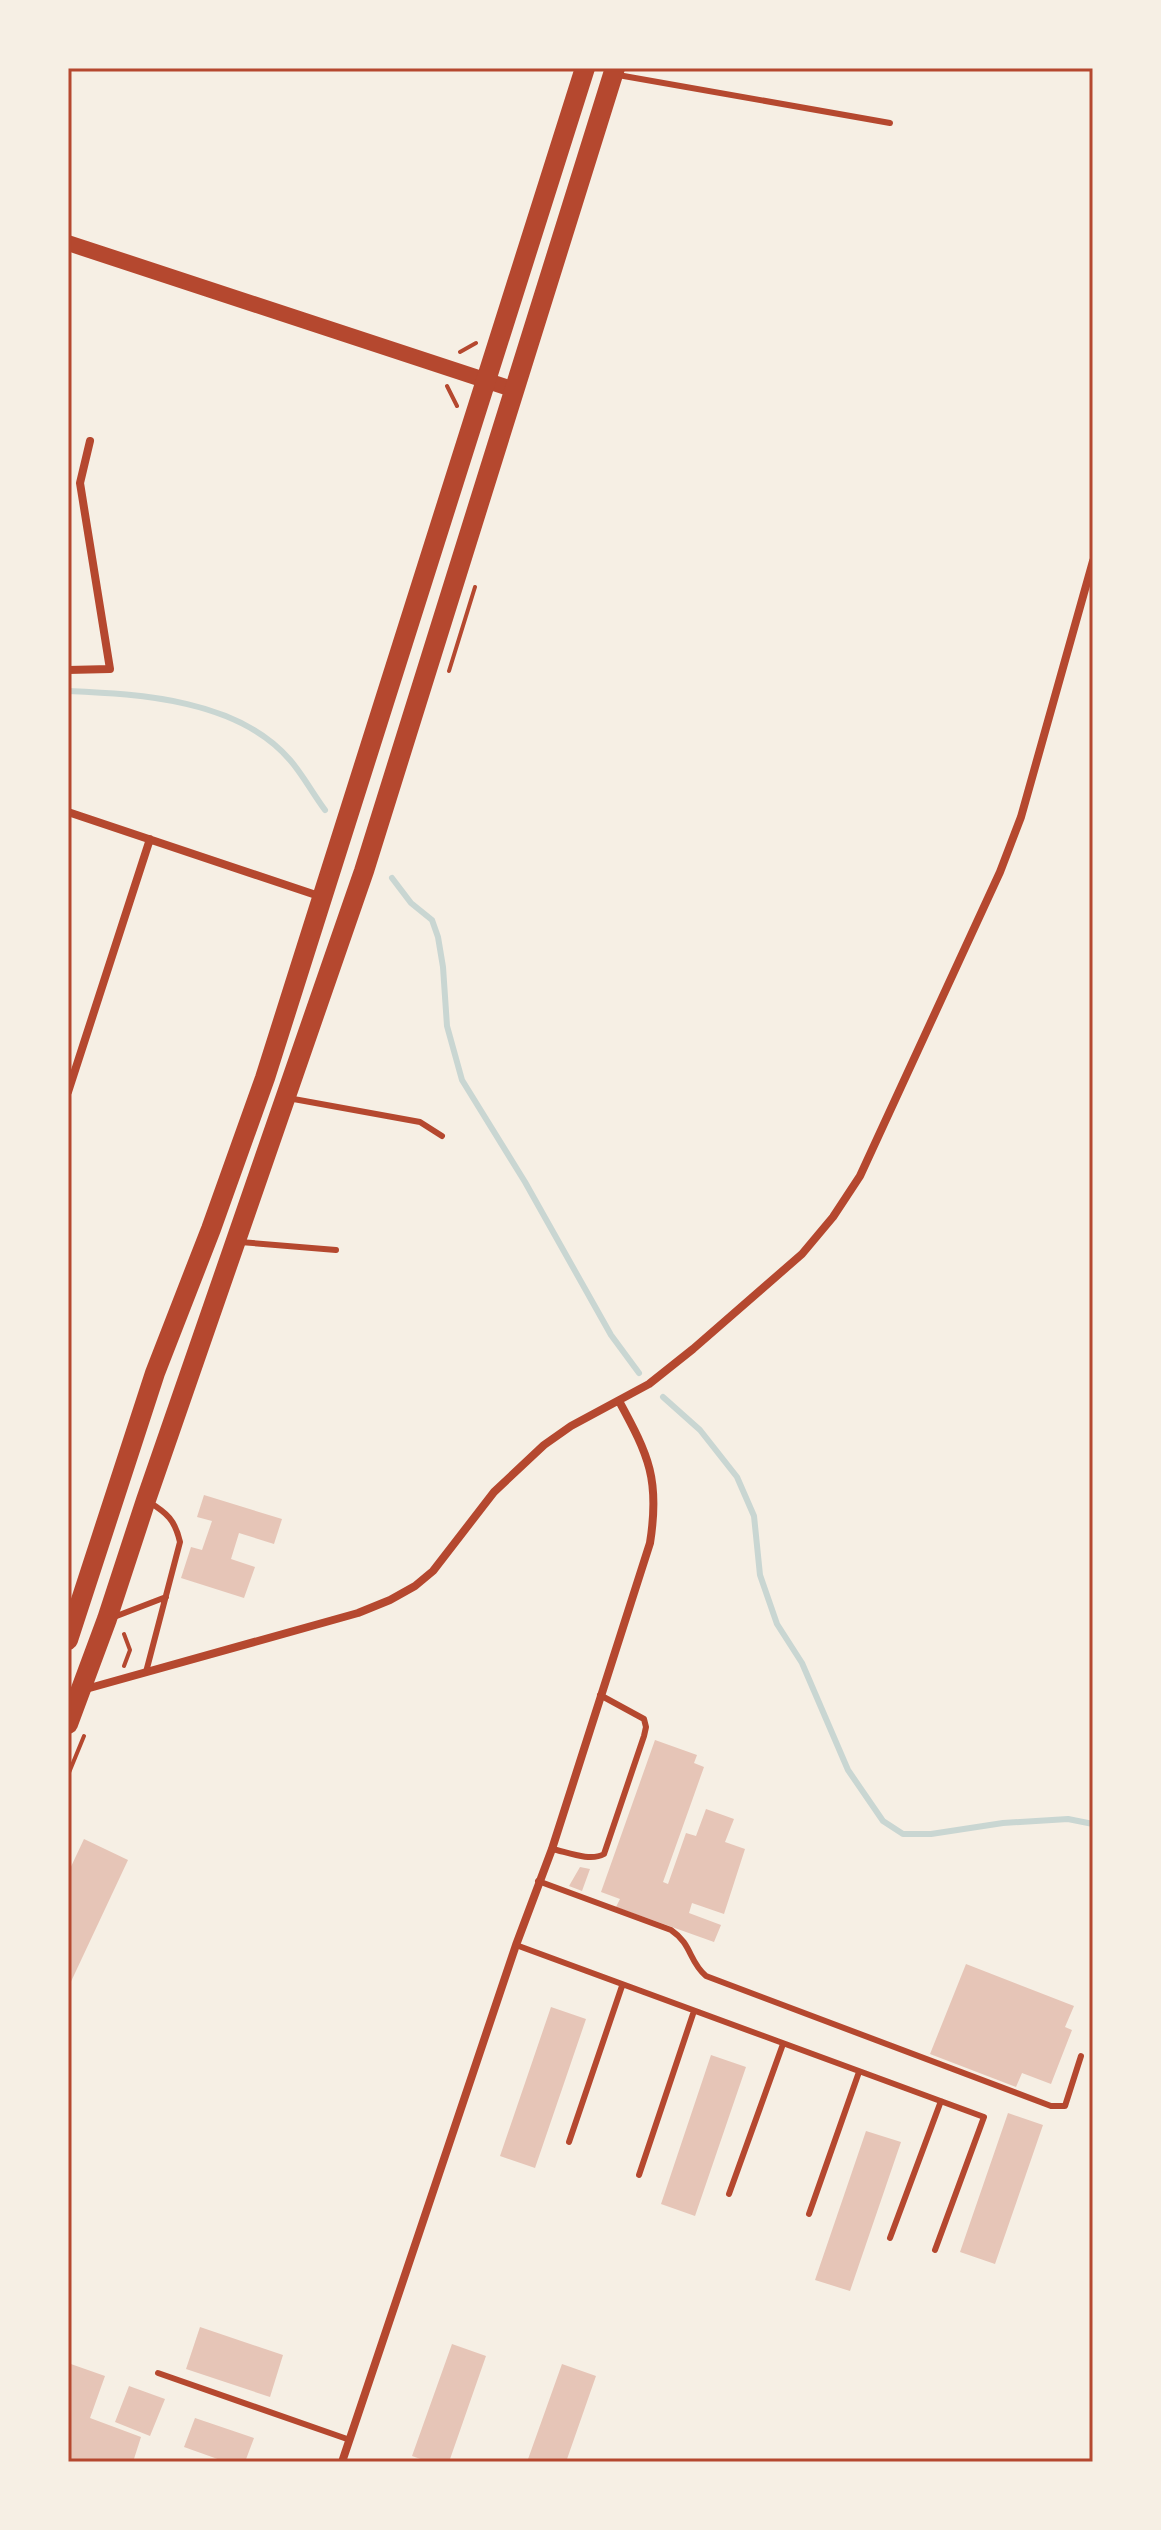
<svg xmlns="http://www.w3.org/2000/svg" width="1161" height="2530" font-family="Quicksand,sans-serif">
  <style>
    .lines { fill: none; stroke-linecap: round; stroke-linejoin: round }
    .stream { stroke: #c9d6d2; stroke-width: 6 }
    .building { fill: #e6c5b7 }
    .path { stroke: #b5482f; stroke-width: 4 }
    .service { stroke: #b5482f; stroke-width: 6 }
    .minor { stroke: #b5482f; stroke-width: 8 }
    .secondary { stroke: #b5482f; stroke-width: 16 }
    .primary { stroke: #b5482f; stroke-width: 20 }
    .neatline { fill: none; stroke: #b5482f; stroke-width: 3 }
  </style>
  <rect width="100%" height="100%" fill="#f6efe4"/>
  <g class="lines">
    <!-- stream -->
    <path class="stream" d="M68 691C141 694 239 700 290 760 303 775 313 794 325 810
      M392 878 411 903 432 920 438 937 443 967 447 1026 462 1080 525 1182 611 1335 639 1373
      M663 1397 700 1430 737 1477 754 1516 760 1575 777 1624 802 1663 848 1770 883 1821 903 1834H931L1003 1823 1068 1819 1093 1824"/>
  </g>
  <!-- building -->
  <path class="building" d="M204 1495 282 1519 274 1544 239 1533 231 1559 255 1567 244 1598 181 1578 191 1547 202 1550 212 1521 197 1517Z
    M655 1740 697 1755 694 1763 704 1767 663 1882 668 1884 686 1833 696 1836 706 1809 734 1819 725 1842 745 1849 724 1914 692 1903 689 1913 721 1925 714 1942 616 1907 620 1899 601 1892Z
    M84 1839 128 1860 68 1988V1873Z
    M580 1867 590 1869 582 1891 569 1886Z
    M966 1964 1074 2006 1065 2027 1072 2030 1051 2084 1022 2073 1016 2087 930 2054Z
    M551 2007 586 2019 535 2168 500 2156Z
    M711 2055 746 2067 695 2216 661 2204Z
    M1008 2113 1043 2125 995 2264 960 2252Z
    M866 2131 901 2142 850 2291 815 2280Z
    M200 2327 283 2355 270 2397 186 2369Z
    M452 2344 486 2356 449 2462H429L412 2456Z
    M68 2363 105 2376 90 2418 141 2437 133 2462H68Z
    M562 2364 596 2376 566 2462H527Z
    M129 2386 165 2399 150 2436 115 2422Z
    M195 2418 254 2438 245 2462H226L184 2447Z"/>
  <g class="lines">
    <!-- path -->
    <path class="path" d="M460 352 476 343
      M447 386 457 406
      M449 671 475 587
      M124 1634 130 1650 124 1666
      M68 1775 84 1736"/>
    <!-- service -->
    <path class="service" d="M618 75 890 123
      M288 1098 420 1122 442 1136
      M240 1242 336 1250
      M114 1617 166 1597
      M146 1672 180 1542C175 1520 167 1513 149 1502
      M552 1849C567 1852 590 1862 604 1854L644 1736 646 1727 644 1719 600 1695
      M538 1881 671 1930C692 1944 689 1962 706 1976L1051 2106H1065L1081 2056
      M516 1945 984 2117 935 2250
      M569 2142 622 1986
      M639 2175 694 2011
      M729 2194 783 2044
      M809 2214 859 2072
      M890 2238 941 2101
      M158 2373 350 2440"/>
    <!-- minor -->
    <path class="minor" d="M68 670 110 669 80 483 90 441
      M68 812 322 897
      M68 1092 150 839
      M68 1694 358 1613 390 1600 415 1586 433 1571 494 1492 544 1445 571 1426 649 1384 693 1349 802 1254 833 1217 860 1176 1000 872 1021 817 1093 561
      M342 2462 516 1945 552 1849 650 1543C660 1480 649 1456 619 1401"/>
    <!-- secondary -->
    <path class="secondary" d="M68 243 515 390"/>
    <!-- primary -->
    <path class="primary" d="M68 1640 155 1373 211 1229 265 1078 585 68
      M68 1724 107 1619 146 1500 364 871 615 68"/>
  </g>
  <!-- border -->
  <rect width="1161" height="2530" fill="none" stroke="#f6efe4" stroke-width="140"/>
  <rect x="70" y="70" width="1021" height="2390" class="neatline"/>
</svg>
